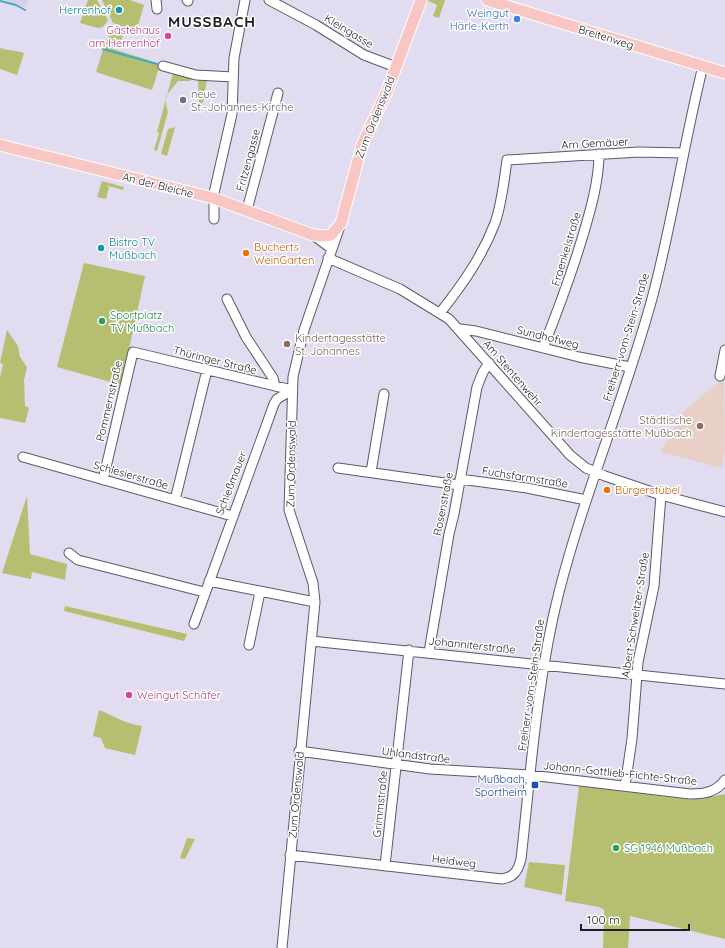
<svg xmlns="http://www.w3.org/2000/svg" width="725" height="948" font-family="Quicksand,sans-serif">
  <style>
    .built { fill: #d5cfe8 }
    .education { fill: #e8d0c7 }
    .green { fill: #b5be71 }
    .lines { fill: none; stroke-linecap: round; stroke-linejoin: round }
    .stream { stroke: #3facc5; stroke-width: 2 }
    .minor-casing { stroke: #5d5969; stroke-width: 11 }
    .major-casing { stroke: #fff; stroke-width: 13 }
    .minor { stroke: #fff; stroke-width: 9 }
    .major { stroke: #f8c7c4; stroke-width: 11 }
    .culture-dot { fill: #0f9aa8; stroke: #fff; stroke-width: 1.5 }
    .shop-dot { fill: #3f7fe0; stroke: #fff; stroke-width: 1.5 }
    .hotel-dot { fill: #d1479c; stroke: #fff; stroke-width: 1.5 }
    .worship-dot { fill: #6b7280; stroke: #fff; stroke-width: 1.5 }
    .food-dot { fill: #e8710a; stroke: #fff; stroke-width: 1.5 }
    .leisure-dot { fill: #2e9e5b; stroke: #fff; stroke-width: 1.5 }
    .education-dot { fill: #8d6e63; stroke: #fff; stroke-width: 1.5 }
    .transit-dot { fill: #1a4fb4; stroke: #fff; stroke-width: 1.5 }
    .labels { text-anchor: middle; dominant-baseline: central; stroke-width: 3; stroke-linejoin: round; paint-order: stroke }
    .culture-label { font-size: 11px; fill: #0d838f; stroke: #fff; text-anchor: end }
    .shop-label { font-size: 11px; fill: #366cbe; stroke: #fff; text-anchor: end }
    .hotel-label { font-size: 11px; fill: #b23c85; stroke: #fff; text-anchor: end }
    .street-label { font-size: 11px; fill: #222027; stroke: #fff }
    .worship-label { font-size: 11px; fill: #5b616d; stroke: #fff; text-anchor: start }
    .food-label { font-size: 11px; fill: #c56008; stroke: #fff; text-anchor: start }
    .leisure-label { font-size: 11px; fill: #27864d; stroke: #fff; text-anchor: start }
    .education-label { font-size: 11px; fill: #785e54; stroke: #fff; text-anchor: start }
    .transit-label { font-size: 11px; fill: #164399; stroke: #fff; text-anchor: end }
    .district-label { font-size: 15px; font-weight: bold; letter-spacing: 1px; fill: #222027; stroke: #fff }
  </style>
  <rect width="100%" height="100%" fill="#e1dcef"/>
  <!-- built -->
  <path class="built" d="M2 0H28L25 8 20 5Z"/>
  <!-- education -->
  <path class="education" d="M724 378 725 451 722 468 660 452 673 433 678 419 686 409Z"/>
  <!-- green -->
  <path class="green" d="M88 0H97L108 20 103 27 98 28 80 23Z
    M102 0H130L144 5 138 25 130 29 113 23Z
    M445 0 439 18 433 16 437 5 426 0Z
    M116 30 127 34 123 35 119 48 106 44 110 33Z
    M104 46 157 63 159 68 152 90 96 72Z
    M0 48C9 51 16 50 24 53L17 75 0 69Z
    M173 73 194 76 190 81H178L166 96V105L168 112 157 151 154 150 159 133 157 132Z
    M198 79H207L203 102 196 110 199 101Z
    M175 127 167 156 161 154 168 129Z
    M102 181 124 187 123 190 105 185 109 187 106 199 97 197Z
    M84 263 145 276 121 385 57 367Z
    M7 330 18 346 20 357 27 367 24 380 25 406 29 408 25 423 0 418V377L3 364 0 363Z
    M27 496 30 554 67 564 65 580 32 572 31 579 2 573Z
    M65 606 187 634 184 641 64 611Z
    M99 710C114 716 126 724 142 726L135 755 105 748 101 738 93 736Z
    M579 786 694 800 725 794V939L630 916 628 948H603L604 910 599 907 565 901Z
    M187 838 195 839 185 859 180 858Z
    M529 862 565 865 562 895 524 887Z"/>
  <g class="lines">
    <!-- stream -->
    <path class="stream" d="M0 1 16 5 25 10
      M103 49 157 64"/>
    <!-- minor casing -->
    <g class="minor-casing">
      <path id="minor" d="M156 0 157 9
        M187 0 188 1
        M269 0 316 25 364 55 396 67
        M163 66 196 75 233 77
        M247 210 278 93
        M214 219V193L232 114 234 58 245 0
        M313 235 332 249
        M328 258 400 289 449 319 570 455 586 468 605 476 661 495 725 512
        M227 299 246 337 273 378 275 386
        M440 313C462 285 482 257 495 223 502 203 504 181 507 160L639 152 683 153
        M460 329 476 331 579 357 630 367
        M543 348C560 305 576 262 588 218 594 197 599 175 599 154
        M720 376 725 350
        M23 457 232 516
        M338 468 459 485
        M371 472 384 394
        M460 479 527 488 586 500
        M103 480 133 352 292 390
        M175 500 207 370
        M69 553 78 560 204 592
        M209 581 315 602
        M194 624 274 404 277 399 292 390
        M311 641 725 684
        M249 645 260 592
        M429 652 449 534 454 514 477 387 483 372 489 363
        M299 751 430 769 530 775 690 794C705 794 716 792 725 780
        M625 786 632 739 638 662 654 586 661 495
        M290 855 502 879C514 877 518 871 521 859 531 770 537 679 559 592 585 491 626 395 653 295 673 219 684 142 703 66
        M385 866 409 650
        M282 948 315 602 313 583 289 510 293 377 304 330 340 226"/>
    </g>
    <!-- major casing -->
    <g class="major-casing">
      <path id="major" d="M487 0 725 73
        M0 145 213 198 313 235 324 236 331 235 341 223 362 145 387 91 421 0"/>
    </g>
    <!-- minor -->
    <use href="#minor" class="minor"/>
    <!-- major -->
    <use href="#major" class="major"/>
  </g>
  <!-- markers -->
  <g class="culture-dot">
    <circle cx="119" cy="10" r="4"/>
    <circle cx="101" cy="248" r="4"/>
  </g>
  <circle class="shop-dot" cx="517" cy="19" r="4"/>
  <g class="hotel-dot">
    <circle cx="168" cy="36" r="4"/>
    <circle cx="129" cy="695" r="4"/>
  </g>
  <circle class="worship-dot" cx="183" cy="100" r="4"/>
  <g class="food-dot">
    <circle cx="246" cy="253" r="4"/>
    <circle cx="607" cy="490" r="4"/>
  </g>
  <g class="leisure-dot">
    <circle cx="102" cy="321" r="4"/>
    <circle cx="616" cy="848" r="4"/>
  </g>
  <g class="education-dot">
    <circle cx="287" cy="344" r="4"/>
    <circle cx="700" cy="426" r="4"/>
  </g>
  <rect class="transit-dot" x="531" y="781" width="8" height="8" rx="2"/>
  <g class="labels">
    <!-- culture labels -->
    <g class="culture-label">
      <text x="111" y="10">Herrenhof</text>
      <text x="109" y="242" text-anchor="start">Bistro TV<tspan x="109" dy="13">Mußbach</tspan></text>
    </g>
    <!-- shop labels -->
    <g class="shop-label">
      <text x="509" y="13">Weingut<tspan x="509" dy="13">Härle-Kerth</tspan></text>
    </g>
    <!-- hotel labels -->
    <g class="hotel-label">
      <text x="160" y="30">Gästehaus<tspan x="160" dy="13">am Herrenhof</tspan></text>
      <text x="137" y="695" text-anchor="start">Weingut Schäfer</text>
    </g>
    <!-- street labels -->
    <g class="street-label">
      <text transform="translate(349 31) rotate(31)">Kleingasse</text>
      <text transform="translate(606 37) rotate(17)">Breitenweg</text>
      <text transform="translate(375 117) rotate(-68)">Zum Ordenswald</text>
      <text transform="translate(595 143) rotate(-3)">Am Gemäuer</text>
      <text transform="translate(248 160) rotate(-75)">Fritzengasse</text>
      <text transform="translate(158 185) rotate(14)">An der Bleiche</text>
      <text transform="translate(566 249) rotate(-73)">Fraenkelstraße</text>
      <text transform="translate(548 337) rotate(14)">Sundhofweg</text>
      <text transform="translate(626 337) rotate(-73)">Freiherr-vom-Stein-Straße</text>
      <text transform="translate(215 360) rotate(14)">Thüringer Straße</text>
      <text transform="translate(513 373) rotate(49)">Am Stentenwehr</text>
      <text transform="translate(109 401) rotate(-77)">Pommernstraße</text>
      <text transform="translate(291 464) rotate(-89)">Zum Ordenswald</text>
      <text transform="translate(131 475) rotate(16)">Schlesierstraße</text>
      <text transform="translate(525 477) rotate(9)">Fuchsfarmstraße</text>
      <text transform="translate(231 483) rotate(-69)">Schießmauer</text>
      <text transform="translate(443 504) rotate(-79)">Rosenstraße</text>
      <text transform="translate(635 615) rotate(-81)">Albert-Schweitzer-Straße</text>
      <text transform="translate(472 645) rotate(6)">Johanniterstraße</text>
      <text transform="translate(531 685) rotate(-82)">Freiherr-vom-Stein-Straße</text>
      <text transform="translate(416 755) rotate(7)">Uhlandstraße</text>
      <text transform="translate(620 773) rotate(6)">Johann-Gottlieb-Fichte-Straße</text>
      <text transform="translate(296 795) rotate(-85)">Zum Ordenswald</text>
      <text transform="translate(380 804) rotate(-84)">Grimmstraße</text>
      <text transform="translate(454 861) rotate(7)">Heidweg</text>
    </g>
    <!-- worship labels -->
    <g class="worship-label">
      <text x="191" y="94">neue<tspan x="191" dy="13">St.-Johannes-Kirche</tspan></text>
    </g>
    <!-- food labels -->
    <g class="food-label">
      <text x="254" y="247">Bucherts<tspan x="254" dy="13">WeinGarten</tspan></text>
      <text x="615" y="490">Bürgerstübel</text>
    </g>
    <!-- leisure labels -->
    <g class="leisure-label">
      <text x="110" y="315">Sportplatz<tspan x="110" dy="13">TV Mußbach</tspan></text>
      <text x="624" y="848">SG 1946 Mußbach</text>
    </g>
    <!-- education labels -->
    <g class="education-label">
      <text x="295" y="338">Kindertagesstätte<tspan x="295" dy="13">St. Johannes</tspan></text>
      <text x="692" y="420" text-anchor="end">Städtische<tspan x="692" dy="13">Kindertagesstätte Mußbach</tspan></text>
    </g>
    <!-- transit labels -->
    <g class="transit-label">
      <text x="527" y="779">Mußbach,<tspan x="527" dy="13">Sportheim</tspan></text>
    </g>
    <!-- district labels -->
    <g class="district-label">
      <text x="212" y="21">MUSSBACH</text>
    </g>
  </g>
  <!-- scale -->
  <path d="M581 924v6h108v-6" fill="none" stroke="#222027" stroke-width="2"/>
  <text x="587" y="924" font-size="12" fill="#222027" stroke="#ffffff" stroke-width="3" paint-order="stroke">100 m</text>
</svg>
